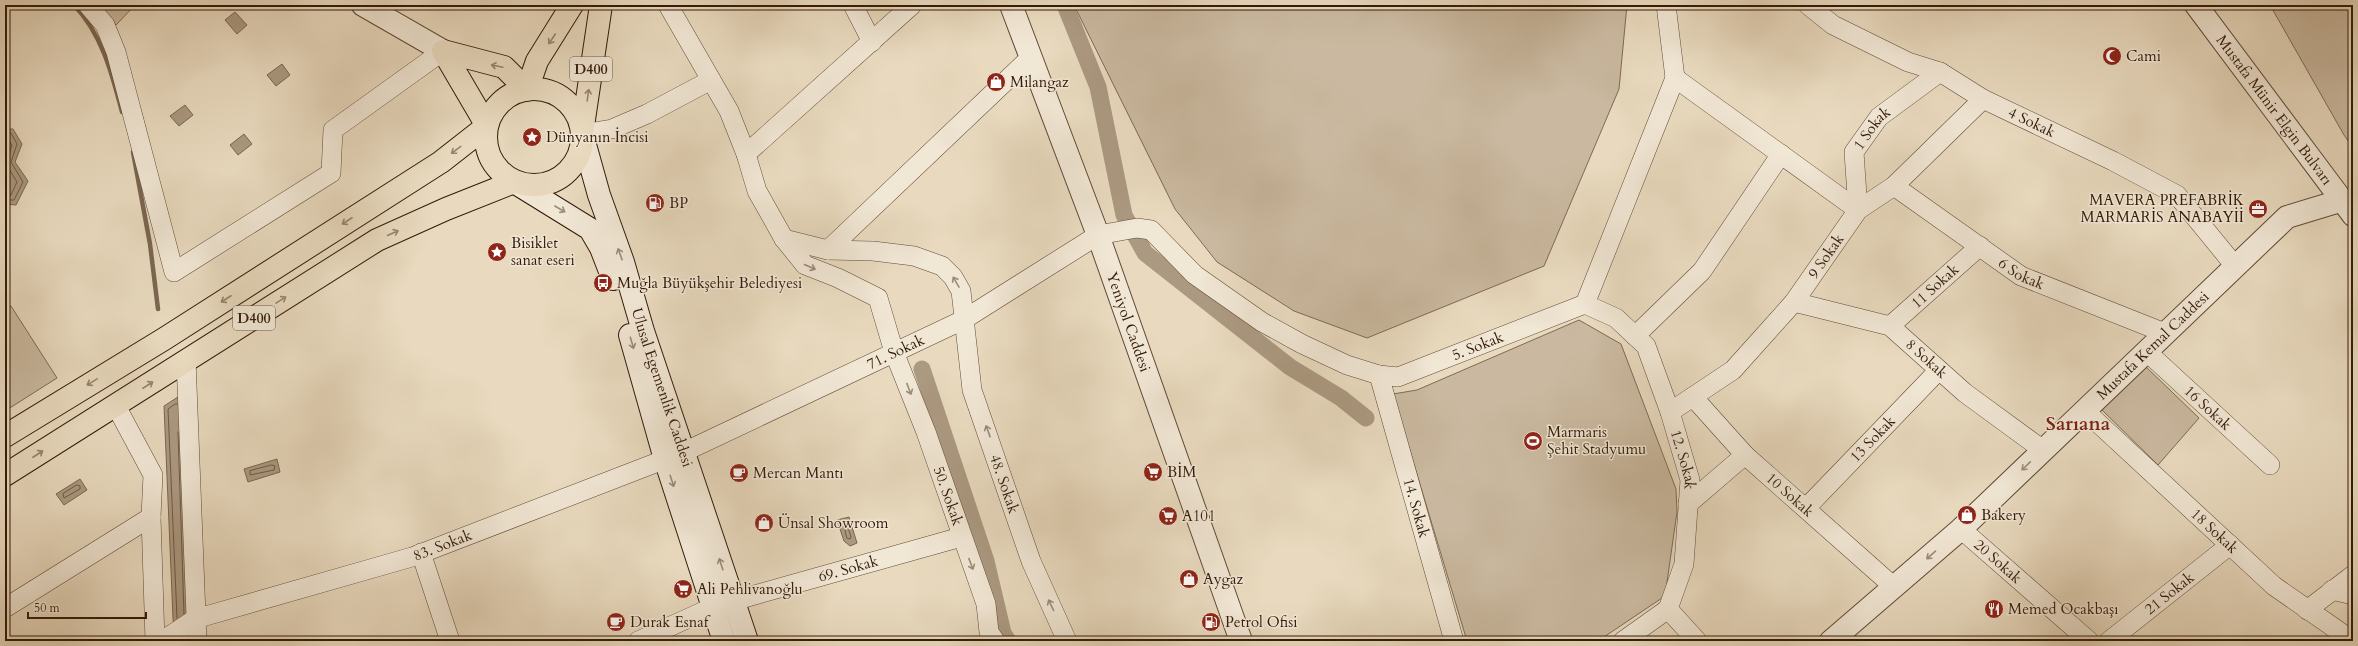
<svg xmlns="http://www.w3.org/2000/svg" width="2358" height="646" font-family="Cardo,serif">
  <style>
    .green { fill: #cab9a0; stroke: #7e6a54 }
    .water { fill: #ab9981; stroke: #7b6651 }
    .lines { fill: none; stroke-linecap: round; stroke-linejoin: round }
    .shore { stroke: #6f5a45; stroke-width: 1 }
    .stream { stroke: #7b6651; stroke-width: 4.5 }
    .canal { stroke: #ab9981; stroke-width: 17 }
    .minor-casing { stroke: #604a36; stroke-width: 20 }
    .tertiary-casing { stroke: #604a36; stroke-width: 24 }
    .secondary-casing { stroke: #331a09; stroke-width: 24 }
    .trunk-casing { stroke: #331a09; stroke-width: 24 }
    .minor { stroke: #f1e7d5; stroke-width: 19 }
    .tertiary { stroke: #f1e7d5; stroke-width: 22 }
    .secondary { stroke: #f1e7d5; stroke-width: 22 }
    .trunk { stroke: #e9dabf; stroke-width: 22 }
    .oneway { stroke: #97846d }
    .oneway2 { stroke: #9c8b79 }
    .labels { text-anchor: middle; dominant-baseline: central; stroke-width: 3; stroke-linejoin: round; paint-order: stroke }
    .shield { fill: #f1e7d5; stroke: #6c5846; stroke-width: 1 }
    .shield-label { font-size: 14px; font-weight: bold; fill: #331a09 }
    .poi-label { font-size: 15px; fill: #331a09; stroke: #f1e7d5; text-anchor: start }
    .street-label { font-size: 15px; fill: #331a09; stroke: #f1e7d5 }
    .district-label { font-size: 19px; font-weight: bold; fill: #7a1f14; stroke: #f1e7d5 }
  </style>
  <rect width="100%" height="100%" fill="#e9dabf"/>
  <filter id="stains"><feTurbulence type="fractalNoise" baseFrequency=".005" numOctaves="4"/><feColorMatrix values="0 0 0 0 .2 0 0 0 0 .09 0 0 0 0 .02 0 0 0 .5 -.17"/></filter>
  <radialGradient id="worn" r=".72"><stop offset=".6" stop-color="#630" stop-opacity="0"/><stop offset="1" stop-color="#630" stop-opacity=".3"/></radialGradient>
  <!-- green -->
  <path class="green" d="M100 5H135L116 25Z
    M1074 5H1627L1619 89 1544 266 1367 338 1294 311 1217 262 1175 209Z
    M2270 5H2353V148L2344 135Z
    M11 306 57 378 5 411V310Z
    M1579 320 1621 344 1676 489 1677 512 1665 596 1598 641H1467L1393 394 1417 390Z
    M2144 365 2199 418 2158 465 2101 409Z"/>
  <!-- water -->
  <path class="water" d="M235 12 247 25 237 34 225 20Z
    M282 64 290 75 276 86 267 75Z
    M185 105 193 115 179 126 170 116Z
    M5 129H13L22 144 15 162 28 181 16 205 5 204Z
    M244 134 252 144 238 155 230 145Z
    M181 395 189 641H174L164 406Z
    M277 459 280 472 248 482 244 469Z
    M80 479 87 490 64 505 56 494Z
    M849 517 857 543 850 546 844 541 837 520Z"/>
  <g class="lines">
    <!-- shore -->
    <path class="shore" d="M5 133H11L17 144 11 162 23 182 14 200H5
      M5 138 8 139 12 145 6 164 17 182 11 195H5
      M178 432 184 614
      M272 465 275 466 274 470 250 475V471Z
      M77 485 80 486V489L64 498 63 494Z
      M844 523 847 524 851 537 850 539 847 538Z
      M177 618 168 409 175 404H177"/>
    <!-- stream -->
    <path class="stream" d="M74 5C102 34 112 74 122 112
      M133 152 150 244 158 309"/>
    <!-- canal -->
    <path class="canal" d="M1065 5 1098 87 1124 215 1145 253 1290 367 1341 398 1366 418
      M922 369 986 561 1003 633 1008 641"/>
    <!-- minor casing -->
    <g class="minor-casing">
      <g id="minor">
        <path d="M88 5 105 25 116 52 174 272 331 173 333 130 443 51"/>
        <path id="s1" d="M668 5 729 111 746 154 757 191 784 239 805 265 838 278 878 298 894 352 926 432 986 604 989 632 995 641"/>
        <path d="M853 5 872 42"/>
        <path id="s2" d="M1808 5 1833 25 1908 62 1940 72 1983 99 2113 161 2177 195 2235 266"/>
        <path d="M1675 78 1858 210"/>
        <path d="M582 134 612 129 647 114 711 80"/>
        <path d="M746 154 912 5"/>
        <path id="s3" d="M1894 186 2021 276 2165 333"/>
        <path id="s4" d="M1858 210 1854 152 1879 117 1940 72"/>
        <path id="s5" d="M784 239 828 250 873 251 914 256 942 266 953 277 961 291 972 390 1031 561 1067 641"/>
        <path d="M828 250 1030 58"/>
        <path id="s6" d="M1794 302 1890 326 1965 393 2043 450"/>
        <path id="s7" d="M1585 304 1616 318 1646 346 1670 412 1690 480 1684 564 1668 609 1697 641"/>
        <path id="s8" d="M1890 326 1980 246"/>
        <path d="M1635 336 1702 271 1781 154"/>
        <path id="s9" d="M2146 351 2270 465"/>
        <path d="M186 360 197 641"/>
        <path id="s10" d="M1379 375 1454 641"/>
        <path id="s11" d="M1693 397 1745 455 1894 587"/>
        <path d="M116 406 153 475 151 517 155 641"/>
        <path id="s12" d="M2084 410 2274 586 2353 641"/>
        <path id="s13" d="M1670 412 1733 370 1794 302 1858 210 1894 186 1983 99"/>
        <path d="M1688 504 1745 455"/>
        <path id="s14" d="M1806 508 1939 370"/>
        <path id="s15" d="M1961 529 2089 641"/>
        <path d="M421 553 450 641"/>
        <path d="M2332 590 2353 595"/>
        <path id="s16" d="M721 607 733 601 961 537"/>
        <path d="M5 608 151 517"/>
        <path d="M2307 610 2353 575"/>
        <path id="s17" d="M162 641 195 619 412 557 684 452 963 320 1098 235 1137 228 1151 230 1195 275 1262 322 1302 344 1347 365 1379 375 1398 377 1585 304 1675 78 1666 5"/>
        <path d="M638 641 713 607"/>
        <path d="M1623 641 1668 609"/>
        <path id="s18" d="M2109 641 2230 545"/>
      </g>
    </g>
    <!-- tertiary casing -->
    <g class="tertiary-casing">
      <g id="tertiary">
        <path d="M363 5 443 51"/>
        <path id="s19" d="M1011 5 1098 235 1241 641"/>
        <path id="s20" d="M2196 5 2353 215"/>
        <path id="s21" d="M1831 641 1961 529 2287 217 2343 200"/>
      </g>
    </g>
    <!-- secondary casing -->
    <g class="secondary-casing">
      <g id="secondary">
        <path id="s22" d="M582 134 599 195 623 262 643 331 747 641"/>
        <path d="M514 182 590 229 601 248 613 279"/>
        <path d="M630 335 665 459 724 641"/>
      </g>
    </g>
    <!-- trunk casing -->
    <g class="trunk-casing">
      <path id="trunk" d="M443 51 504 67 527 90 537 61 572 5
        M486 137a48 48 0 1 1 96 0a48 48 0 1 1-96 0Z
        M582 133 601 5
        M5 436 164 339 441 162 487 126 443 51
        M5 475 377 240 446 209 514 182"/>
    </g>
    <!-- minor -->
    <use href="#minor" class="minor"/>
    <!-- tertiary -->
    <use href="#tertiary" class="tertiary"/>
    <!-- secondary -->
    <use href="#secondary" class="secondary"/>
    <!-- trunk -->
    <use href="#trunk" class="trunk"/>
  </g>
  <!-- one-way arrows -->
  <defs><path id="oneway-shaft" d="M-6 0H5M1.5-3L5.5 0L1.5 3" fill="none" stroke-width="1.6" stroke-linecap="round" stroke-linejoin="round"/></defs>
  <g class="oneway">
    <use href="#oneway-shaft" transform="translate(552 39) rotate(124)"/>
    <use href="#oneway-shaft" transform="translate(497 66) rotate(-168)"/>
    <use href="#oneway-shaft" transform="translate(588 95) rotate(-82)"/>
    <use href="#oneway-shaft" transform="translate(456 150) rotate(143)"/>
    <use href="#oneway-shaft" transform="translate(347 221) rotate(147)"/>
    <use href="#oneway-shaft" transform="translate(393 233) rotate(-24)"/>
    <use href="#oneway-shaft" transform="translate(226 299) rotate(147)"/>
    <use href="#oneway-shaft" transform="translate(281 300) rotate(-32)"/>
    <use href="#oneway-shaft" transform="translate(92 382) rotate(149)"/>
    <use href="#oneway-shaft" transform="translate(148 385) rotate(-33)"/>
    <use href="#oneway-shaft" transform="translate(38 454) rotate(-33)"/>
  </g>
  <g class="oneway2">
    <use href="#oneway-shaft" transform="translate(560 209) rotate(30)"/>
    <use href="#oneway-shaft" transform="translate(620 254) rotate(-110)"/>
    <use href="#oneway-shaft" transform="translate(810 267) rotate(24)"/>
    <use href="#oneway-shaft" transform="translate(956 282) rotate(-120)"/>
    <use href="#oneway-shaft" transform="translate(632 343) rotate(74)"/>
    <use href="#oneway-shaft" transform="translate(909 389) rotate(69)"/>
    <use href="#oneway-shaft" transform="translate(988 431) rotate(-110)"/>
    <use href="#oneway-shaft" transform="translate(2026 466) rotate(136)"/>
    <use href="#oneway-shaft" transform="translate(672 481) rotate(72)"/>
    <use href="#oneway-shaft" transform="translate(1931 555) rotate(139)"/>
    <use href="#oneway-shaft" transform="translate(721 564) rotate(-108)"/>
    <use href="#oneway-shaft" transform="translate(971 564) rotate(69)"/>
    <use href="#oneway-shaft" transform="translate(1051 605) rotate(-115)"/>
  </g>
  <!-- icons -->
  <defs>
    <g id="mosque-disc" transform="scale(1)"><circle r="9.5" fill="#8f2418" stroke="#f1e7d5"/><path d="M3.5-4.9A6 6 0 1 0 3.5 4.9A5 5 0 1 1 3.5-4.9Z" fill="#fff"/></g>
    <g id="shop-disc" transform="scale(1)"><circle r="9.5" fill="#8f2418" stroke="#f1e7d5"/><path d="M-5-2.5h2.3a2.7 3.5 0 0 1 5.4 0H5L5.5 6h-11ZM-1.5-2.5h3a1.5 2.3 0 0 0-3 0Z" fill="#fff"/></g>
    <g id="sight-disc" transform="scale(1)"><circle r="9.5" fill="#8f2418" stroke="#f1e7d5"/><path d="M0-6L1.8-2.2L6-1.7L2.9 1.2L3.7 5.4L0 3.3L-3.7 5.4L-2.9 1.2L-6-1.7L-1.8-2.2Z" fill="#fff"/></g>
    <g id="fuel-disc" transform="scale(1)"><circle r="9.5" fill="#8f2418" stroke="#f1e7d5"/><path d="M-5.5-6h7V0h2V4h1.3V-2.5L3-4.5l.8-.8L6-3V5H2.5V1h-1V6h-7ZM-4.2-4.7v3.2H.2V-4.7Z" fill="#fff"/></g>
    <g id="office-disc" transform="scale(1)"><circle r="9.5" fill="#8f2418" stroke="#f1e7d5"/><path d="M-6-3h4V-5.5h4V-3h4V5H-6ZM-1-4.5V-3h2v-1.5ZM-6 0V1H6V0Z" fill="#fff"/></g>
    <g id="bus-disc" transform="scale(1)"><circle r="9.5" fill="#8f2418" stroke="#f1e7d5"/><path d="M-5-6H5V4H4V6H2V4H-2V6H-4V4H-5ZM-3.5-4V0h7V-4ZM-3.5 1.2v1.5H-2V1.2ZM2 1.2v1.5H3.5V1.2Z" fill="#fff"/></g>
    <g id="stadium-disc" transform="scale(1)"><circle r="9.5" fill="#8f2418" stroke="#f1e7d5"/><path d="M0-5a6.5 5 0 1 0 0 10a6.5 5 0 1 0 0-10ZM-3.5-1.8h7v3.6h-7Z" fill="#fff"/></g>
    <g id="supermarket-disc" transform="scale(1)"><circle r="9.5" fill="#8f2418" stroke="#f1e7d5"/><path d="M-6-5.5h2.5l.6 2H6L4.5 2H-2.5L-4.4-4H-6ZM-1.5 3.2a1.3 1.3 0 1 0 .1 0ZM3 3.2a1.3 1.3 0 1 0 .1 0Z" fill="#fff"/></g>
    <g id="cafe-disc" transform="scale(1)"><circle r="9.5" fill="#8f2418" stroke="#f1e7d5"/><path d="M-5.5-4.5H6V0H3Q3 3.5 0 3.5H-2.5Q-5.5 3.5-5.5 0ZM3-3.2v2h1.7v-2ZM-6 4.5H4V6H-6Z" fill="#fff"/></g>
    <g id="restaurant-disc" transform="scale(1)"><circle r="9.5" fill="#8f2418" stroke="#f1e7d5"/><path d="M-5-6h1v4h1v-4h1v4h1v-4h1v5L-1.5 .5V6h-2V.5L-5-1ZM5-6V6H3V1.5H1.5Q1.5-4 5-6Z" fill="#fff"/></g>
  </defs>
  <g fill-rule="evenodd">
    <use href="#mosque-disc" x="2112" y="56"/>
    <use href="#shop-disc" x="996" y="82"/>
    <use href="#sight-disc" x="532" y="137"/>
    <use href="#fuel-disc" x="655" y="203"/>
    <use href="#office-disc" x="2258" y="209"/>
    <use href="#sight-disc" x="497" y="252"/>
    <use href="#bus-disc" x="603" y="283"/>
    <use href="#stadium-disc" x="1533" y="441"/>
    <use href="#supermarket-disc" x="1153" y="472"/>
    <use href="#cafe-disc" x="739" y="473"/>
    <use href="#shop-disc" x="1967" y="515"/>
    <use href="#supermarket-disc" x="1168" y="516"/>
    <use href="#shop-disc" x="764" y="523"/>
    <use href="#shop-disc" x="1189" y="579"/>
    <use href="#supermarket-disc" x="683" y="589"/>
    <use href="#restaurant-disc" x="1994" y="609"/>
    <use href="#cafe-disc" x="616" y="622"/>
    <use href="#fuel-disc" x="1211" y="622"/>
  </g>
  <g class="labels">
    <!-- shield labels -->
    <g class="shield">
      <rect x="570" y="57" width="42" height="24" rx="3"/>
      <rect x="233" y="306" width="42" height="24" rx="3"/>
    </g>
    <g class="shield-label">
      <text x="591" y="69">D400</text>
      <text x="254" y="318">D400</text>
    </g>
    <!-- poi labels -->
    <g class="poi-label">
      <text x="2126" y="56">Cami</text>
      <text x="1010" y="82">Milangaz</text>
      <text x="546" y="137">Dünyanın İncisi</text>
      <text x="2244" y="200" text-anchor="end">MAVERA PREFABRİK<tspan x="2244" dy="17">MARMARİS ANABAYİİ</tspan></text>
      <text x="669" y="203">BP</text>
      <text x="511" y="243">Bisiklet<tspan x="511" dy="17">sanat eseri</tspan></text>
      <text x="617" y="283">Muğla Büyükşehir Belediyesi</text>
      <text x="1547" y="432">Marmaris<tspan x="1547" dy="17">Şehit Stadyumu</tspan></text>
      <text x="1167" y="472">BİM</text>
      <text x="753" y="473">Mercan Mantı</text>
      <text x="1981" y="515">Bakery</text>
      <text x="1182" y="516">A101</text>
      <text x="778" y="523">Ünsal Showroom</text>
      <text x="1203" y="579">Aygaz</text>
      <text x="697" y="589">Ali Pehlivanoğlu</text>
      <text x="2008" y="609">Memed Ocakbaşı</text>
      <text x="630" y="622">Durak Esnaf</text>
      <text x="1225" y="622">Petrol Ofisi</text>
    </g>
    <!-- street labels -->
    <g class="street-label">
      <text stroke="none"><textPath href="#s20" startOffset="131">Mustafa Münir Elgin Bulvarı</textPath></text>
      <text stroke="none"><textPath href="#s2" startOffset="254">4 Sokak</textPath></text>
      <text stroke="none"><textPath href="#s4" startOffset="88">1 Sokak</textPath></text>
      <text stroke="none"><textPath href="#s13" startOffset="223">9 Sokak</textPath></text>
      <text stroke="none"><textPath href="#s3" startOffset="155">6 Sokak</textPath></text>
      <text stroke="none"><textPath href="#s8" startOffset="60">11 Sokak</textPath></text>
      <text stroke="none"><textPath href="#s19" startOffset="338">Yeniyol Caddesi</textPath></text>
      <text stroke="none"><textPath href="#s21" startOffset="437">Mustafa Kemal Caddesi</textPath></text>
      <text stroke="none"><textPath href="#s17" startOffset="1457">5. Sokak</textPath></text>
      <text stroke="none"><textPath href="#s17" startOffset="791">71. Sokak</textPath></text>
      <text stroke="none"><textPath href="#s6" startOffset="148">8 Sokak</textPath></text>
      <text stroke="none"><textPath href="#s22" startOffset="266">Ulusal Egemenlik Caddesi</textPath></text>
      <text stroke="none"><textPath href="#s9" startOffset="84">16 Sokak</textPath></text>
      <text stroke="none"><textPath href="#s14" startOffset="96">13 Sokak</textPath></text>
      <text stroke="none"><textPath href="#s7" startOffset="195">12. Sokak</textPath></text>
      <text stroke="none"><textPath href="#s5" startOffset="392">48. Sokak</textPath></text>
      <text stroke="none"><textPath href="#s11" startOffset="138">10 Sokak</textPath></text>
      <text stroke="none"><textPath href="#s1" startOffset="586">50. Sokak</textPath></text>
      <text stroke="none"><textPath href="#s10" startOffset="138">14. Sokak</textPath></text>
      <text stroke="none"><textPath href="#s12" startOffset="178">18 Sokak</textPath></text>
      <text stroke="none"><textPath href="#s17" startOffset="298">83. Sokak</textPath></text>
      <text stroke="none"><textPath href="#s15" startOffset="49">20 Sokak</textPath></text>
      <text stroke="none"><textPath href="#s16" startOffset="133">69. Sokak</textPath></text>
      <text stroke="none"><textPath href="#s18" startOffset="77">21 Sokak</textPath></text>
    </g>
    <!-- district labels -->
    <g class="district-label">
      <text x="2078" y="424">Sarıana</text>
    </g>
  </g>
  <!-- margin -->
  <rect width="2358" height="646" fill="none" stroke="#e9dabf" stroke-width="20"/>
  <rect x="6" y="6" width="2346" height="634" fill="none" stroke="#331a09" stroke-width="2"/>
  <rect x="10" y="10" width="2338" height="626" fill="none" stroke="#331a09"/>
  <!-- scale -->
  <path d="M28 612v6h118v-6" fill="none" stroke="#331a09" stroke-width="2"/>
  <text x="34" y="612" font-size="12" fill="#331a09" stroke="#f1e7d5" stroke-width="3" paint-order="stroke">50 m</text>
  <rect width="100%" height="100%" filter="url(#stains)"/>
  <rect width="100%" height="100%" fill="url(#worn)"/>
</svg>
